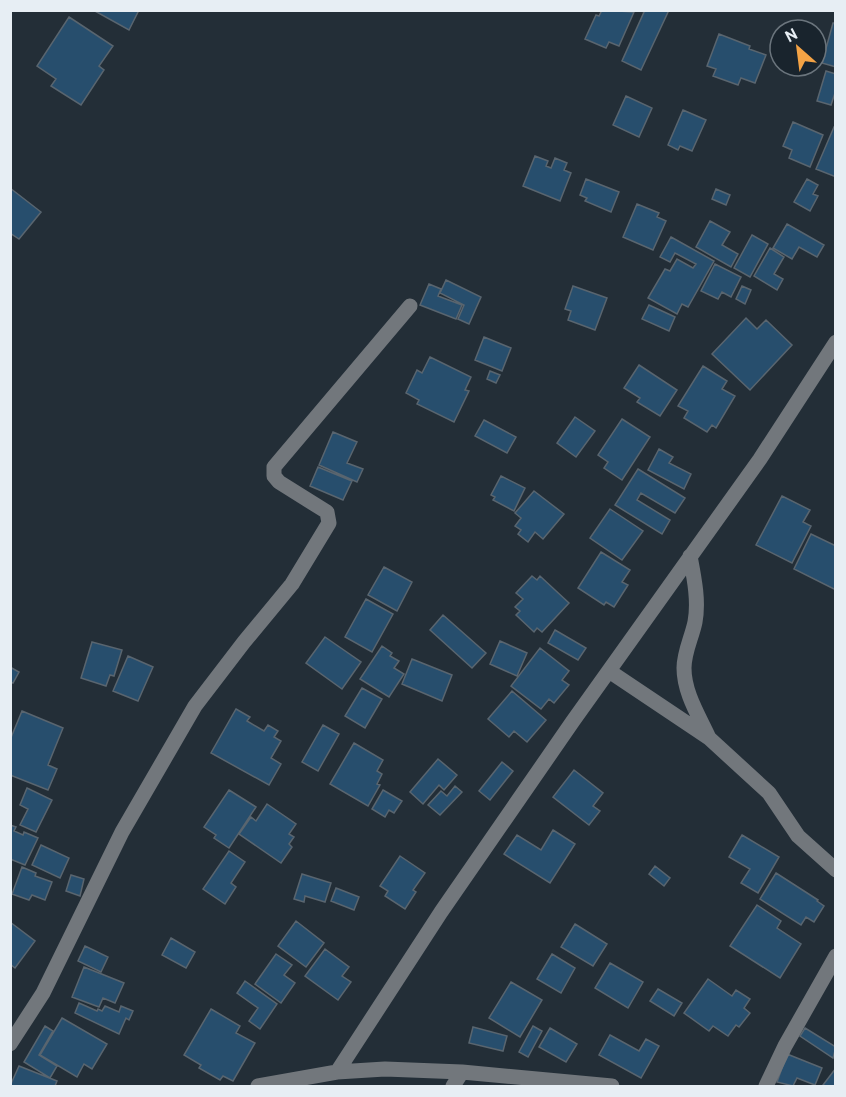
<svg xmlns="http://www.w3.org/2000/svg" width="846" height="1097" font-family="Overpass,sans-serif">
  <style>
    .building { fill: #274e6d; stroke: #59656f; stroke-width: 1.5 }
    .lines { fill: none; stroke-linecap: round; stroke-linejoin: round }
    .minor { stroke: #72777c; stroke-width: 15 }
  </style>
  <rect width="100%" height="100%" fill="#232e37"/>
  <!-- building -->
  <path class="building" d="M93 10H139L129 30Z
    M602 10 634 12 619 46 609 42 606 48 585 39 596 15 599 16Z
    M640 10H669L641 70 622 61 644 12Z
    M69 17 113 46 99 66 104 70 81 105 51 86 56 79 37 66Z
    M833 23H836V67L822 63Z
    M719 34 750 46 749 49 766 55 755 83 741 78 738 85 713 76 716 69 707 66Z
    M826 71 836 74V90L831 105 817 101Z
    M626 96 652 108 639 137 613 125Z
    M683 110 706 120 692 151 680 146 678 150 668 145Z
    M793 122 823 135 810 167 789 158 792 150 783 146Z
    M834 127 836 128V177L816 169Z
    M535 156 548 161 546 166 551 168 555 158 567 163 564 170 571 173 560 201 523 186Z
    M586 179 619 192 611 212 585 201 587 198 580 195Z
    M807 179 818 185 813 194 818 196 810 211 794 202Z
    M10 188 41 212 19 239 10 233Z
    M716 189 730 195 726 205 712 199Z
    M637 204 659 213 657 217 666 221 653 250 623 237Z
    M710 221 730 232 722 245 738 254 731 267 696 247Z
    M787 224 824 245 817 257 799 247 792 259 773 248Z
    M752 235 768 244 750 277 734 268Z
    M671 237 714 261 688 307 682 304 677 314 648 298 665 269 670 271 677 259 693 268 696 264 675 253 670 262 660 257Z
    M770 248 784 257 774 274 783 279 777 290 754 276Z
    M715 264 741 277 731 297 722 292 718 299 701 291Z
    M446 280 481 297 469 324 458 319 464 305 440 293Z
    M429 284 441 289 438 296 462 305 456 319 420 305Z
    M573 286 607 298 595 330 568 320 571 311 565 309Z
    M742 286 751 290 745 304 736 299Z
    M649 305 675 317 669 331 642 319Z
    M746 318 757 329 766 320 792 345 750 390 712 354Z
    M484 337 511 348 502 371 475 360Z
    M430 357 471 377 465 390 469 391 454 422 417 404 419 400 406 393 417 370 422 373Z
    M639 365 677 390 660 416 637 402 640 398 624 388Z
    M703 366 727 381 722 389 735 396 716 428 712 425 707 432 684 418 688 411 678 406Z
    M490 371 500 375 496 383 487 379Z
    M575 417 595 431 576 457 557 443Z
    M622 419 650 437 622 480 604 468 608 462 598 455Z
    M484 420 516 437 507 453 475 436Z
    M333 432 357 442 347 463 363 469 357 482 319 465Z
    M659 449 673 457 669 463 691 474 684 489 648 470Z
    M318 467 352 481 343 500 310 486Z
    M638 469 685 498 675 513 641 493 637 500 670 520 662 534 615 505Z
    M501 476 525 488 514 511 493 500 495 497 491 495Z
    M534 491 564 514 543 539 535 532 528 542 518 534 521 530 515 526 521 518 515 513Z
    M782 496 810 510 803 522 811 526 792 563 756 545Z
    M610 509 643 531 622 560 590 538Z
    M811 534 836 546V590L794 569Z
    M601 552 630 570 622 582 628 585 614 607 606 602 604 605 578 588Z
    M384 567 412 582 397 611 368 595Z
    M532 576 537 580 540 576 569 603 542 632 537 628 534 632 516 615 520 611 515 607 523 599 516 593Z
    M366 599 393 614 372 652 345 637Z
    M443 615 486 653 472 668 430 630Z
    M555 630 586 648 578 660 548 643Z
    M325 637 361 662 342 689 306 663Z
    M500 641 527 653 517 676 490 664Z
    M92 642 122 650 114 676 110 675 106 686 81 678Z
    M382 646 392 653 390 656 399 661 394 668 404 674 389 697 360 679Z
    M540 648 569 671 562 680 569 685 554 703 549 699 541 709 511 686Z
    M128 656 153 667 138 701 113 691Z
    M412 659 452 675 442 701 402 684Z
    M10 667 19 672 13 683 10 682Z
    M362 688 382 699 365 728 345 716Z
    M512 691 546 720 527 742 514 731 509 737 488 719Z
    M236 709 250 717 247 721 264 731 268 725 278 731 274 737 281 741 271 758 281 764 269 785 211 753Z
    M22 711 63 728 48 765 57 769 48 790 10 775V740Z
    M323 725 339 734 318 771 302 762Z
    M354 743 383 760 377 771 382 774 377 784 380 785 368 806 330 784Z
    M438 759 457 775 444 790 439 785 423 804 410 792Z
    M502 762 513 771 490 800 479 791Z
    M574 770 603 793 593 806 600 811 589 825 553 797Z
    M455 786 462 792 440 815 428 805 441 791 447 796Z
    M27 788 52 800 36 832 20 825 28 809 20 805Z
    M229 790 256 807 229 848 214 838 216 835 204 827Z
    M383 790 402 801 394 813 389 810 385 817 372 809Z
    M267 804 296 824 289 834 294 837 289 844 292 847 281 863 239 834 251 817 256 821Z
    M10 825 16 827 14 831 23 835 24 832 38 838 25 865 10 859Z
    M553 830 575 844 550 883 504 854 517 835 541 850Z
    M742 835 779 857 758 893 741 883 750 869 729 857Z
    M41 845 69 858 60 878 32 865Z
    M229 851 245 862 231 883 236 887 225 904 203 889Z
    M400 856 425 873 413 890 416 892 405 909 385 896 388 891 380 886Z
    M655 866 670 878 664 886 649 874Z
    M22 867 36 873 35 876 52 882 45 900 32 895 29 900 12 894Z
    M776 873 818 900 817 901 824 906 814 922 806 917 801 925 760 899Z
    M302 874 331 883 325 902 305 896 304 902 294 899Z
    M71 875 84 879 80 896 66 891Z
    M336 888 359 897 354 910 331 901Z
    M757 905 781 921 777 928 801 944 780 978 730 946Z
    M296 921 324 943 306 967 278 946Z
    M10 922 35 941 15 968 10 964Z
    M575 924 607 944 593 966 561 947Z
    M171 938 195 952 186 968 162 955Z
    M85 946 108 957 101 972 78 961Z
    M325 949 349 967 342 976 351 982 338 1000 305 976Z
    M276 954 292 965 284 975 295 983 281 1003 255 984Z
    M552 954 575 968 561 993 537 979Z
    M610 963 643 982 628 1008 595 988Z
    M84 967 124 983 115 1003 103 998 99 1007 72 997Z
    M708 979 732 996 736 990 750 999 744 1008 750 1013 739 1027 736 1025 728 1036 713 1026 709 1031 684 1013Z
    M245 981 277 1004 260 1029 249 1021 258 1008 237 993Z
    M511 982 542 1000 520 1037 489 1018Z
    M658 989 682 1003 674 1016 650 1001Z
    M79 1003 97 1011 98 1009 102 1011 105 1006 119 1012 121 1006 133 1011 129 1020 126 1018 119 1034 75 1013Z
    M211 1009 240 1026 236 1033 255 1043 233 1081 223 1076 220 1080 199 1068 201 1065 184 1055Z
    M62 1018 107 1044 92 1069 84 1064 77 1077 40 1055Z
    M45 1026 53 1031 39 1055 57 1066 50 1078 24 1062Z
    M533 1026 542 1031 528 1057 519 1052Z
    M473 1027 507 1036 503 1051 469 1043Z
    M550 1028 577 1044 566 1062 539 1047Z
    M805 1028 836 1047 833 1058 800 1036Z
    M610 1035 639 1051 646 1039 659 1046 641 1078 599 1055Z
    M787 1054 822 1068 815 1085 797 1078 793 1086 777 1082Z
    M19 1066 57 1081 55 1086H10Z
    M836 1068V1086H825L823 1085Z"/>
  <g class="lines">
    <!-- minor -->
    <path class="minor" d="M690 556C694 577 699 601 695 622 692 637 684 652 684 668 684 693 699 716 709 738
      M609 671 709 738 769 793 798 836 836 870
      M10 1044 43 993 122 832 195 706 244 642 292 584 329 523 327 512 279 482 274 476V467L410 306
      M337 1072 441 912 573 721 760 459 836 342
      M258 1086 337 1072 385 1069 462 1072 612 1086
      M453 1086 462 1072
      M766 1086 785 1046 836 956"/>
  </g>
  <!-- border -->
  <rect width="846" height="1097" fill="none" stroke="#e7eef4" stroke-width="24"/>
  <!-- north arrow -->
  <g transform="translate(798 48) rotate(332)"><circle r="28" fill="#19242d" stroke="#6b757d" stroke-width="1.5"/>
  <path d="M0-4.5L10 22L0 15L-10 22Z" fill="#f4a345"/>
  <text y="-9" font-size="16" font-weight="bold" text-anchor="middle" fill="#e7eef4">N</text>
  </g>
</svg>
